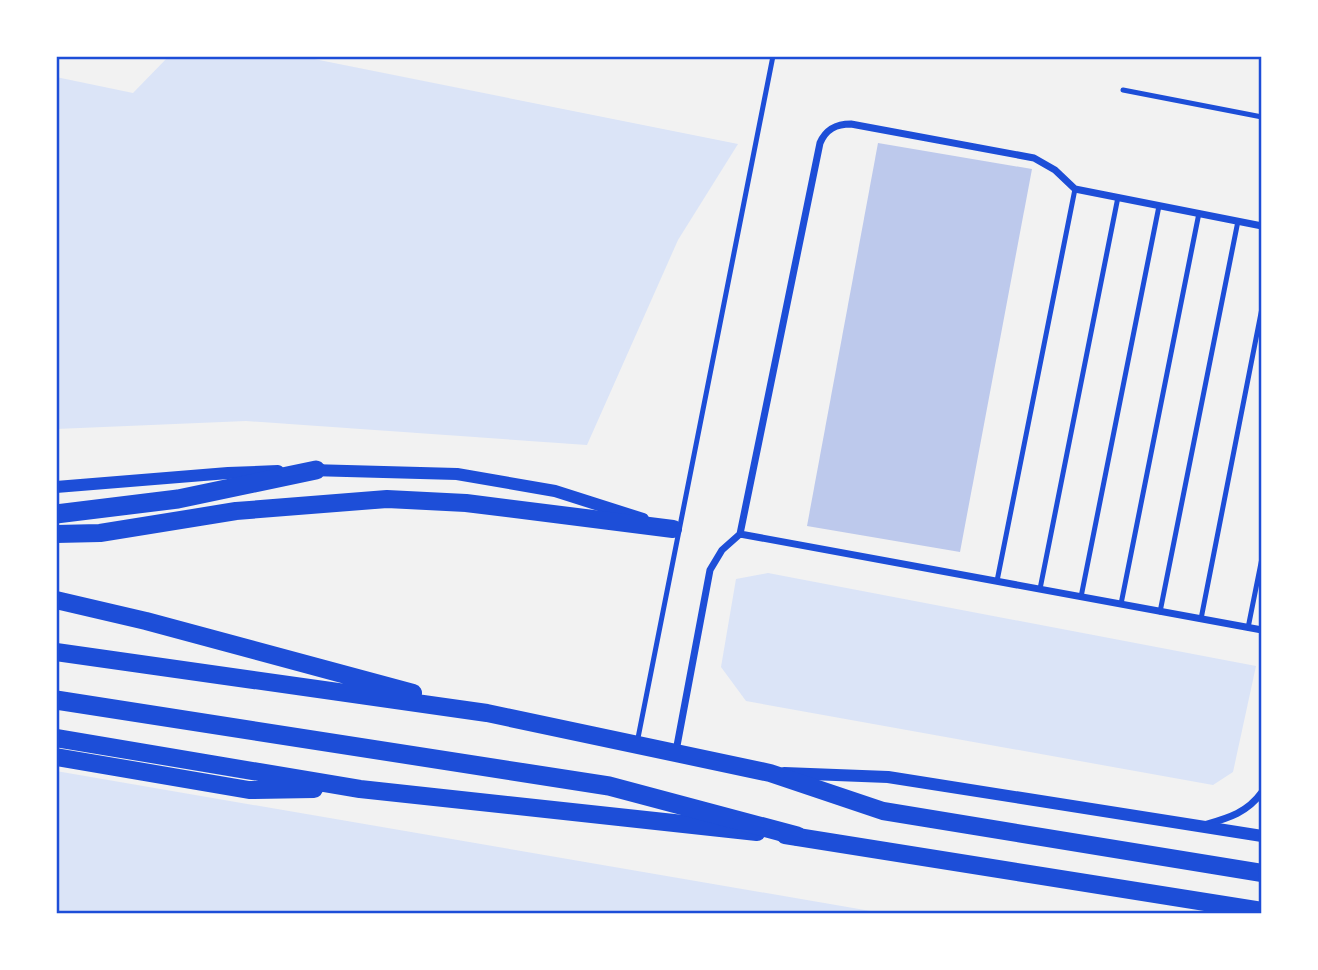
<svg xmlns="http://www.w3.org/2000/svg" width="1318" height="970" font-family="'DM Sans',sans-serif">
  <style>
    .green { fill: #dbe4f7 }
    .building { fill: #bdc9ec }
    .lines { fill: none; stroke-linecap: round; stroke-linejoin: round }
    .service { stroke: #1d4ed8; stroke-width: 5 }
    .minor { stroke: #1d4ed8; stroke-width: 7 }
    .tertiary { stroke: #1d4ed8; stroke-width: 12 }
    .primary { stroke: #1d4ed8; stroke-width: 18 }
    .trunk { stroke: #1d4ed8; stroke-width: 19 }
    .neatline { fill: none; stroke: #1d4ed8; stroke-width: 2.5 }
  </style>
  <rect width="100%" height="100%" fill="#f2f2f2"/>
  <!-- green -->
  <path class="green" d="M169 56H299L738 144 678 240 587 445 246 421 56 429V77L133 93Z
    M768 573 1256 666 1233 772 1213 785 746 701 721 667 736 579Z
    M56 771 888 914H56Z"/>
  <!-- building -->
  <path class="building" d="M878 143 1032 169 960 552 807 526Z"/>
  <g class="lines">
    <!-- service -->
    <path class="service" d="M1123 90 1262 117
      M997 581 1075 189
      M1040 589 1118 197
      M1081 597 1159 206
      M1121 604 1199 213
      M1160 612 1238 221
      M1201 619 1262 308
      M1248 628 1262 558
      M637 743 773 56"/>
    <!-- minor -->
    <path class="minor" d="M740 534 820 143C826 129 836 124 851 124L1034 158 1055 170 1075 189 1262 226
      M676 751 710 570 722 550 740 534 1262 630
      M1204 825C1228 818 1247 813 1262 792"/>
    <!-- tertiary -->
    <path class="tertiary" d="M310 470 457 474 555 491 643 519
      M56 487 228 473 278 471
      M784 773 888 777 1262 836"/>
    <!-- primary -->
    <path class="primary" d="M56 534 100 533 236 511 387 499 466 503 673 529
      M56 600 146 621 413 693
      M56 652 487 713 770 773 883 811 1262 873
      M56 738 360 789 757 832
      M56 757 249 790 314 789
      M785 835 1262 911"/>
    <!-- trunk -->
    <path class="trunk" d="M56 514 178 499 316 470
      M56 700 609 786 797 836"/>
  </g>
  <!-- border -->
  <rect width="1318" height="970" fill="none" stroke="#ffffff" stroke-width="116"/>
  <rect x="58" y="58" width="1202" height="854" class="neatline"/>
</svg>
